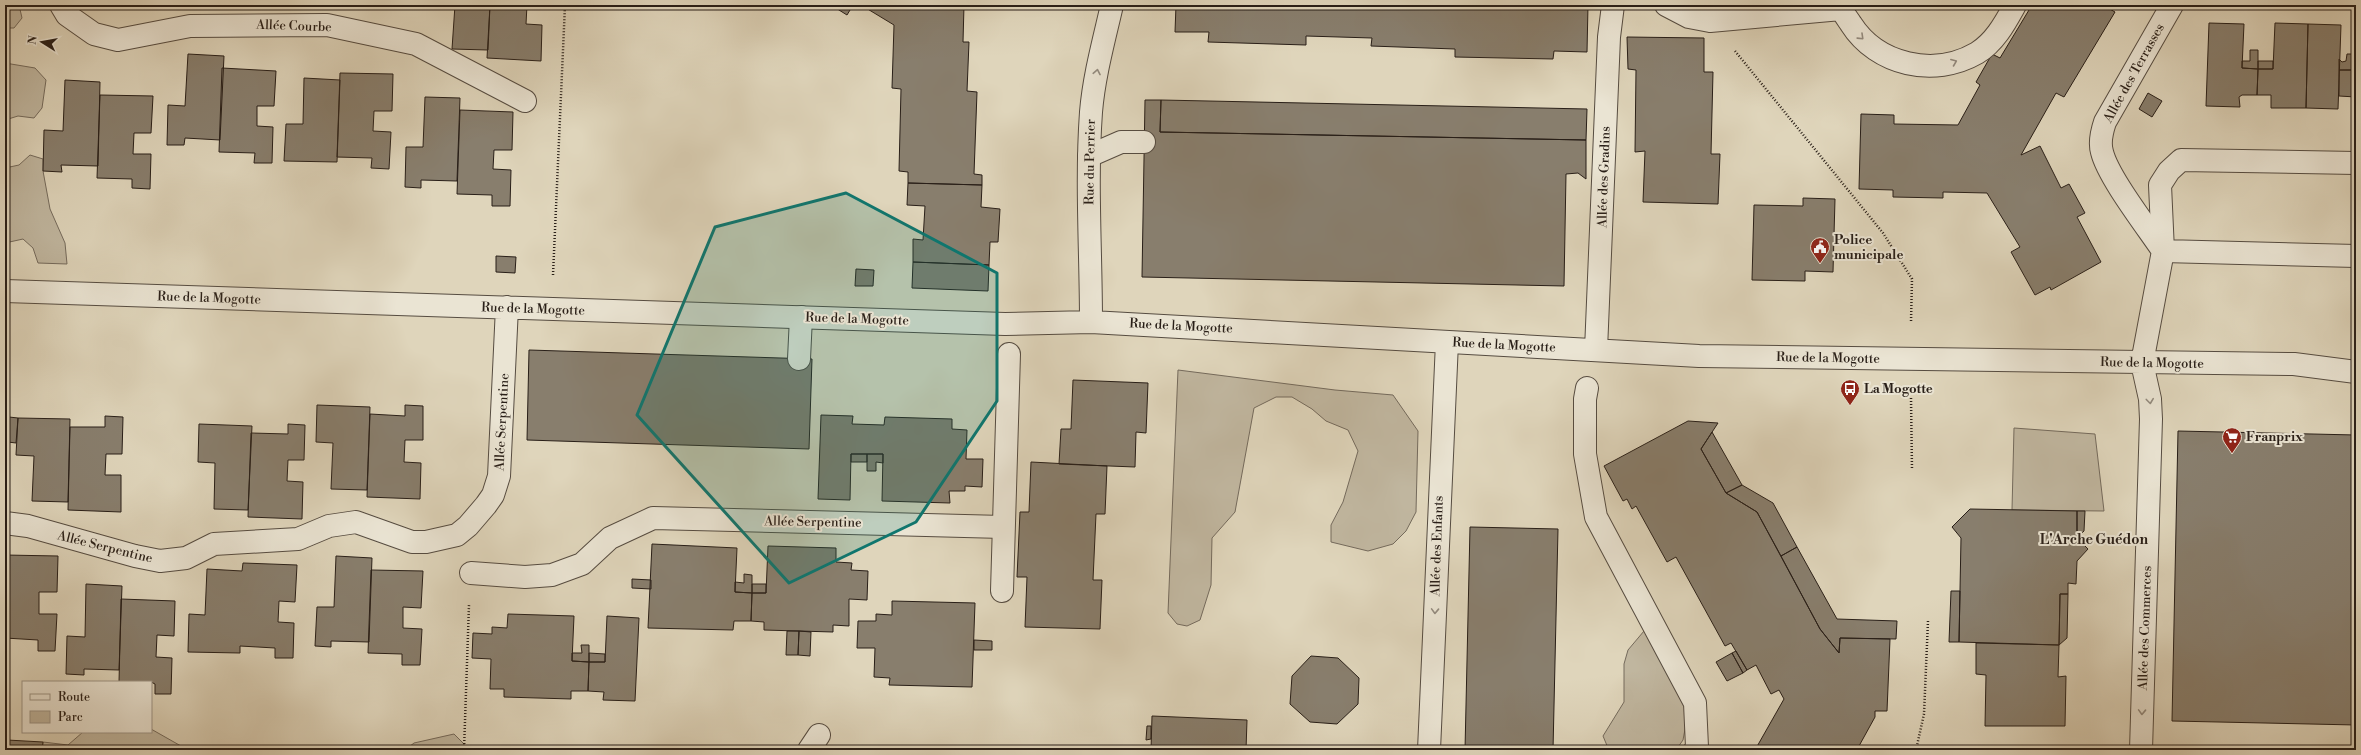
<svg xmlns="http://www.w3.org/2000/svg" width="2361" height="755" font-family="'Libre Bodoni',serif">
  <style>
    .green { fill: #c0b69f; stroke: #746a5c }
    .building { fill: #887e6d; stroke: #291f18 }
    .lines { fill: none; stroke-linecap: round; stroke-linejoin: round }
    .lane-casing { stroke: #564c41; stroke-width: 24 }
    .street-casing { stroke: #564c41; stroke-width: 24 }
    .path { stroke: #291f18; stroke-width: 2.5; stroke-dasharray: 1 2; stroke-linecap: butt }
    .lane { stroke: #eae4d3; stroke-width: 22 }
    .street { stroke: #eae4d3; stroke-width: 22 }
    .oneway { stroke: #938b7f }
    .marked { fill: #0f766e; fill-opacity: 0.2; stroke: #0f766e; stroke-width: 3; stroke-linejoin: round }
    .labels { text-anchor: middle; dominant-baseline: central; stroke-width: 4; stroke-linejoin: round; paint-order: stroke }
    .street-label { font-size: 13px; fill: #291f18; stroke: #eae4d3 }
    .poi-label { font-size: 13px; font-weight: bold; fill: #291f18; stroke: #eae4d3; text-anchor: start }
    .neighbourhood-label { font-size: 14px; font-weight: bold; fill: #291f18; stroke: #eae4d3 }
  </style>
  <rect width="100%" height="100%" fill="#dfd5bb"/>
  <filter id="stains"><feTurbulence type="fractalNoise" baseFrequency=".005" numOctaves="4"/><feColorMatrix values="0 0 0 0 .2 0 0 0 0 .09 0 0 0 0 .02 0 0 0 .5 -.17"/></filter>
  <radialGradient id="worn" r=".72"><stop offset=".6" stop-color="#630" stop-opacity="0"/><stop offset="1" stop-color="#630" stop-opacity=".3"/></radialGradient>
  <!-- green -->
  <path class="green" d="M5 5H19L22 18 14 28H5Z
    M5 63 35 68 46 80 42 108 34 118 18 116 5 120Z
    M30 155 43 159V171L50 209 65 243 67 264 38 263 33 248 23 239 5 243V168L19 165Z
    M1178 370 1335 390 1393 395 1418 431 1416 512 1406 531 1393 544 1368 551 1331 542V525L1343 502 1358 451 1348 430 1326 421 1312 409 1292 397H1276L1254 408 1235 512 1212 538 1211 585 1200 620 1187 626 1177 624 1168 613Z
    M2014 428 2095 434 2104 511 2012 510Z
    M1644 631 1652 634 1688 713 1683 740 1676 750H1613L1608 748 1603 736 1624 702V664L1628 650Z
    M151 729 188 750H42L43 742 68 745 83 732H151Z
    M454 734 464 744V750H405L414 743Z"/>
  <!-- building -->
  <path class="building" d="M240 5H292V8L240 7Z
    M455 5H490L488 50 452 49Z
    M490 5H527L526 24 542 25 541 61 487 58Z
    M831 5H853L847 15Z
    M861 5H964L963 42H969L967 91 977 92 974 174 982 175V185L908 183V172L899 171 901 89 892 88 894 25Z
    M1176 5H1588L1587 52 1554 51 1553 59 1455 57V49L1371 46 1372 38 1306 36V45L1208 42 1209 32H1175Z
    M2032 5H2109L2108 8 2115 12 2064 97 2056 93 2021 155 2040 146 2061 188 2069 184 2085 213 2077 217 2101 262 2051 290 2050 287 2035 295 2011 252 2020 247 1987 193 1943 192V198L1893 197V190L1859 189 1861 114 1894 115V124L1958 125 1980 85 1976 82 1992 54 2000 58Z
    M2209 23 2244 24 2242 68 2258 69 2257 95H2242L2239 97 2240 107 2206 106Z
    M2275 23 2308 24 2306 108H2271V95H2257L2258 69H2273Z
    M2308 24 2341 25 2338 109 2306 108Z
    M1627 37 1704 38V72H1713L1711 154H1720L1718 204 1643 202 1645 151 1635 152 1636 70 1628 69Z
    M2250 50H2258V69L2242 68V61H2250Z
    M188 54 224 56 220 140 185 138 184 145H167L168 105 185 106Z
    M2347 54H2356V70H2339V59L2342 62 2346 61Z
    M2258 61H2273V69H2258Z
    M222 68 276 71 274 106H257V126L273 127 272 163H254L255 153 219 152Z
    M2339 70H2356V97L2339 96Z
    M340 73 393 74 392 111H374L373 131 391 132 389 169 371 168 372 158 337 157Z
    M304 78 340 80 337 162 284 161 286 124H303Z
    M65 80 100 82 98 166 61 165 62 172 43 171 44 130 63 131Z
    M2148 93 2162 101 2152 117 2139 109Z
    M100 95 153 96 151 133H134L133 154H151L150 189 132 188V179L97 178Z
    M425 97 460 98 457 181 421 180V188L405 187 406 147H423Z
    M1145 100H1161L1160 132 1586 140V179L1578 173 1566 174 1564 286 1142 277Z
    M1161 100 1587 109 1586 140 1160 132Z
    M460 110 513 112 512 150H494L493 169 511 170 510 206H492V195L457 194Z
    M908 183 982 185 981 207 1000 209 998 242H990L989 265 913 262V239L923 240 925 206 907 205Z
    M1803 198 1835 199 1833 272 1805 271V281L1752 280 1754 205 1803 206Z
    M496 256 516 257 515 273 496 272Z
    M913 262 989 265 988 291 912 288Z
    M856 269 874 270 873 286H855Z
    M529 350 812 359 809 449 527 440Z
    M1073 380 1148 383 1146 433 1136 432 1135 467 1059 464 1061 429H1071Z
    M317 405 370 407 367 490 331 489 333 443 316 442Z
    M405 405 423 406V440H405L404 462 421 463 420 499 367 497 370 414 405 416Z
    M821 415 853 416 852 424 884 425 885 417 952 419V429L967 430 966 459H983L982 487 965 486V491H949L950 503 882 501 883 454H851L850 500 818 499Z
    M105 416 123 417 122 454H106L105 475H121V512L68 510 70 427H105Z
    M9 417 18 418 16 443 8 442Z
    M18 418 70 419 68 502 32 501 34 456 16 455Z
    M1688 421 1718 423 1701 449 1726 493 1757 512 1820 629 1839 653 1840 638 1890 639 1887 711H1875V717L1859 746 1866 750H1755L1784 699 1779 690 1771 694 1756 665 1747 670 1731 643 1725 646 1676 557 1667 562 1636 506 1632 509 1627 499 1623 501 1604 466Z
    M199 424 252 426 248 510 214 509 215 463 198 462Z
    M288 424 305 425 304 460H288L287 481 303 482 302 519 248 517 251 433 288 434Z
    M2178 431 2356 435V725L2172 721Z
    M1712 432 1742 485 1726 493 1701 449Z
    M851 454H867V462H851Z
    M867 454H883V463L876 462V471H867Z
    M1031 462 1107 466 1105 514H1096L1093 580H1102L1100 629 1025 627 1027 577H1017L1020 512H1029Z
    M1742 485 1773 503 1797 547 1781 556 1757 512 1726 493Z
    M1970 509 2077 511V538L2088 549 2077 561 2076 584 2068 583V594H2060L2059 645 1959 642 1961 538 1952 527Z
    M2077 511H2085L2084 531 2077 538Z
    M1470 527 1558 529 1553 750H1465Z
    M652 544 737 548 735 592 752 593 751 621H734L733 630 648 628Z
    M768 546 836 548V562L852 563 851 570 868 571 867 600 849 599V626L833 625V632L764 630V622L751 621 752 593H766Z
    M1797 547 1837 619 1897 621 1896 639 1840 638 1839 653 1820 629 1781 556Z
    M5 555 58 556 57 592H39V614H57L55 651H38V640L5 638Z
    M336 556 372 558 369 642 331 641V647L315 646 317 607H334Z
    M243 563 297 565 295 602 279 601 278 622 294 623 293 658H275V648L240 646V653L188 652 189 614 205 615 207 569 242 571Z
    M371 570 423 571 421 608 403 607V628L422 629 420 665H402V654L368 653Z
    M744 574 752 575V593L735 592V582L744 583Z
    M632 579 651 580V589L632 588Z
    M86 584 122 586 119 670 84 669V675L66 674 67 636 85 637Z
    M752 584H766V593H752Z
    M1951 591H1960L1959 642H1949Z
    M2060 594H2068L2067 638 2059 645Z
    M121 599 175 601 174 636 157 635 156 657 172 658 171 694H155V684L151 682H119Z
    M892 601 975 603 972 687 889 685 890 678 874 677 875 648H857L858 621H876V614L892 615Z
    M508 614 574 616 572 661 589 662 588 691H571V699L504 697V689H490L491 659 472 658 473 633 492 634V627L507 628Z
    M607 616 639 618 635 701 603 700 604 692 588 691 589 662H605Z
    M787 631H799L798 655H786Z
    M799 631 811 632 810 656 798 655Z
    M974 640 992 641V650H974Z
    M1976 643 2059 645 2058 677 2066 676 2065 726H1985L1986 675 1976 674Z
    M581 645H589V662L572 661V653H582Z
    M1736 651 1747 670 1743 673 1732 653Z
    M589 653 605 654V662H589Z
    M1732 653 1743 673 1727 681 1716 662Z
    M1311 656 1338 658 1359 678 1358 704 1337 724 1310 722 1290 704 1292 676Z
    M1152 716 1247 720 1246 750H1151Z
    M1147 726H1151V739L1146 740Z
    M7 740 43 742 42 750H7Z"/>
  <g class="lines">
    <!-- lane casing -->
    <g class="lane-casing">
      <path id="lane" d="M1089 156 1121 142H1144
        M2356 163 2181 160 2169 171 2160 185 2163 251 2356 256
        M799 359 801 317"/>
    </g>
    <!-- street casing -->
    <g class="street-casing">
      <path id="street" d="M61 5 67 15 94 34 118 40 190 26 327 25 416 44 525 101
        M1666 5 1689 17 1710 21 1841 9
        M1840 5C1842 12 1847 18 1851 24 1877 65 1934 78 1977 53 1995 42 2005 23 2015 5
        M5 291 1005 324 1091 322 1699 356 2294 364 2356 372
        M1091 322C1091 252 1086 182 1091 112 1094 76 1104 40 1112 5
        M1596 350 1609 37 1613 5
        M1587 388 1585 399V454L1596 517 1695 703 1697 747 1695 750
        M5 523 28 526 135 556 160 561 186 558 214 544 298 539 329 526 356 522 412 542H426L457 535 468 526 486 505 493 495 499 476 507 307
        M471 573 525 577 552 575 582 564 610 538 653 518 1003 527
        M1002 591 1009 354
        M809 750 819 735
        M1429 750 1447 342
        M2141 750 2151 419 2150 399 2142 363 2163 251C2147 227 2108 177 2102 152 2099 142 2102 131 2105 122L2172 5"/>
    </g>
    <!-- path -->
    <path class="path" d="M1735 51 1883 233 1912 279 1911 322
      M553 275 565 5
      M1911 398 1912 470
      M464 750 469 605
      M1916 750 1924 714 1928 621
      M2053 750 2100 748V750"/>
    <!-- lane -->
    <use href="#lane" class="lane"/>
    <!-- street -->
    <use href="#street" class="street"/>
  </g>
  <!-- one-way arrows -->
  <defs><path id="oneway-chevron" d="M-2-3.5L2.5 0L-2 3.5" fill="none" stroke-width="1.6" stroke-linecap="round" stroke-linejoin="round"/></defs>
  <g class="oneway">
    <use href="#oneway-chevron" transform="translate(1861 37) rotate(44)"/>
    <use href="#oneway-chevron" transform="translate(1954 62) rotate(-22)"/>
    <use href="#oneway-chevron" transform="translate(1097 72) rotate(-79)"/>
    <use href="#oneway-chevron" transform="translate(2150 401) rotate(83)"/>
    <use href="#oneway-chevron" transform="translate(1435 611) rotate(92)"/>
    <use href="#oneway-chevron" transform="translate(2142 712) rotate(92)"/>
  </g>
  <!-- marked area -->
  <path class="marked" d="M846 193 997 273V401L916 522 789 583 637 415 715 227Z"/>
  <!-- icons -->
  <defs>
    <g id="civic-pin" transform="scale(1)"><path d="M0 17L-7.5 6A9.5 9.5 0 1 1 7.5 6Z" fill="#8f2418" stroke="#eae4d3"/><path d="M-.6-6.5H3V-4.5H.6V-3L4-1V1h2V6H-6V1h2V-1L-.6-3ZM-1.2 2.5V6h2.4V2.5Z" fill="#fff"/></g>
    <g id="bus-pin" transform="scale(1)"><path d="M0 17L-7.5 6A9.5 9.5 0 1 1 7.5 6Z" fill="#8f2418" stroke="#eae4d3"/><path d="M-5-6H5V4H4V6H2V4H-2V6H-4V4H-5ZM-3.5-4V0h7V-4ZM-3.5 1.2v1.5H-2V1.2ZM2 1.2v1.5H3.5V1.2Z" fill="#fff"/></g>
    <g id="supermarket-pin" transform="scale(1)"><path d="M0 17L-7.5 6A9.5 9.5 0 1 1 7.5 6Z" fill="#8f2418" stroke="#eae4d3"/><path d="M-6-5.5h2.5l.6 2H6L4.5 2H-2.5L-4.4-4H-6ZM-1.5 3.2a1.3 1.3 0 1 0 .1 0ZM3 3.2a1.3 1.3 0 1 0 .1 0Z" fill="#fff"/></g>
  </defs>
  <g fill-rule="evenodd">
    <use href="#civic-pin" x="1820" y="247"/>
    <use href="#bus-pin" x="1850" y="389"/>
    <use href="#supermarket-pin" x="2232" y="437"/>
  </g>
  <g class="labels">
    <!-- street labels -->
    <g class="street-label">
      <text transform="translate(294 26) rotate(2)">Allée Courbe</text>
      <text transform="translate(2134 73) rotate(-61)">Allée des Terrasses</text>
      <text transform="translate(1090 162) rotate(-89)">Rue du Perrier</text>
      <text transform="translate(1604 177) rotate(-88)">Allée des Gradins</text>
      <text transform="translate(209 298) rotate(2)">Rue de la Mogotte</text>
      <text transform="translate(533 309) rotate(2)">Rue de la Mogotte</text>
      <text transform="translate(857 319) rotate(2)">Rue de la Mogotte</text>
      <text transform="translate(1181 326) rotate(3)">Rue de la Mogotte</text>
      <text transform="translate(1504 345) rotate(3)">Rue de la Mogotte</text>
      <text transform="translate(1828 358) rotate(1)">Rue de la Mogotte</text>
      <text transform="translate(2152 363) rotate(1)">Rue de la Mogotte</text>
      <text transform="translate(502 422) rotate(-87)">Allée Serpentine</text>
      <text transform="translate(813 522) rotate(1)">Allée Serpentine</text>
      <text transform="translate(1437 546) rotate(-88)">Allée des Enfants</text>
      <text transform="translate(105 547) rotate(14)">Allée Serpentine</text>
      <text transform="translate(2145 628) rotate(-88)">Allée des Commerces</text>
    </g>
    <!-- poi labels -->
    <g class="poi-label">
      <text x="1834" y="240">Police<tspan x="1834" dy="15">municipale</tspan></text>
      <text x="1864" y="389">La Mogotte</text>
      <text x="2246" y="437">Franprix</text>
    </g>
    <!-- neighbourhood labels -->
    <g class="neighbourhood-label">
      <text x="2094" y="540">L'Arche Guédon</text>
    </g>
  </g>
  <!-- margin -->
  <rect width="2361" height="755" fill="none" stroke="#dfd5bb" stroke-width="20"/>
  <rect x="6" y="6" width="2349" height="743" fill="none" stroke="#291f18" stroke-width="2"/>
  <rect x="10" y="10" width="2341" height="735" fill="none" stroke="#291f18"/>
  <!-- legend -->
  <rect x="22" y="681" width="130" height="52" fill="#eae4d3" stroke="#9d9588"/>
  <rect x="30" y="694" width="20" height="6" fill="#eae4d3" stroke="#9d9588"/>
  <text x="58" y="701" font-size="12" fill="#291f18">Route</text>
  <rect x="30" y="711" width="20" height="12" fill="#c0b69f" stroke="#9d9588"/>
  <text x="58" y="721" font-size="12" fill="#291f18">Parc</text>
  <!-- north arrow -->
  <g transform="translate(42 42) rotate(281)" stroke="#eae4d3" stroke-width="3" paint-order="stroke">
  <path d="M0-3L7 15L0 10L-7 15Z" fill="#291f18"/>
  <text y="-6" font-size="11" font-weight="bold" text-anchor="middle" fill="#291f18">N</text>
  </g>
  <rect width="100%" height="100%" filter="url(#stains)"/>
  <rect width="100%" height="100%" fill="url(#worn)"/>
</svg>
